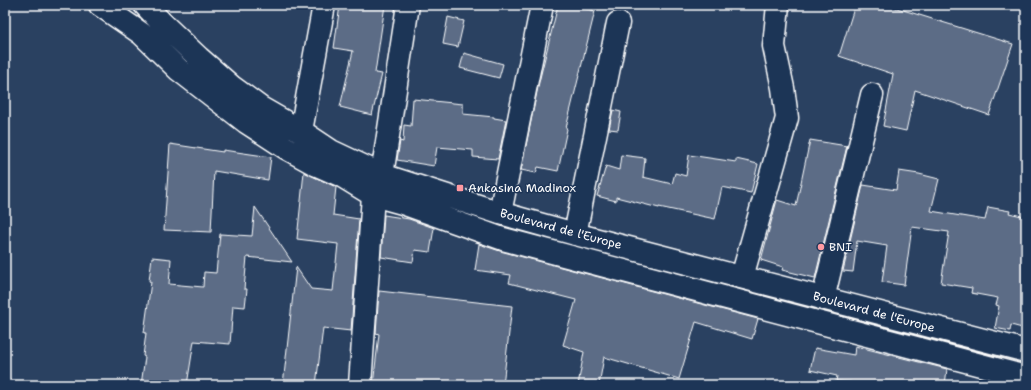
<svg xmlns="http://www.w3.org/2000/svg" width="1031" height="390" font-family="'Shantell Sans',sans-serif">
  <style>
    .building { fill: #5b6c86; stroke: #fff }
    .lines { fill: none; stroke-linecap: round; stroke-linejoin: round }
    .minor-casing { stroke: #fff; stroke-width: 25 }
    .major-casing { stroke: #fff; stroke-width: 25 }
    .minor { stroke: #1d3557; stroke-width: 22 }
    .major { stroke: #1d3557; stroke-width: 22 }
    .poi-dot { fill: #ff9aa2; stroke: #1d3557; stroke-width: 1.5 }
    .labels { text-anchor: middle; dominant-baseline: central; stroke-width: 3; stroke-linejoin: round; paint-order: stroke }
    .poi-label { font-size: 12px; fill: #fff; stroke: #1d3557; text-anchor: start }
    .street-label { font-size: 12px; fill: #fff; stroke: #1d3557 }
  </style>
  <rect width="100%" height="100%" fill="#2a4161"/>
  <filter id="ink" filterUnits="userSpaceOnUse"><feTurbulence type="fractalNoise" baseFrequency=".025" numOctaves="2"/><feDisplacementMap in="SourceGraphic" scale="8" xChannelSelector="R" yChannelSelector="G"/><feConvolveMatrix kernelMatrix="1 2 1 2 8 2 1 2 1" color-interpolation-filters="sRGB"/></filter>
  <g filter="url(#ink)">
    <!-- building -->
    <path class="building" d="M340 5H385L375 73 382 74 372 115 340 107 353 51 334 48Z
      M558 5H571L595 11 566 128 567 129 558 171 538 167 536 173 521 170 539 82Z
      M855 5H887L1013 44 989 115 915 90 906 131 883 126 893 74 839 56Z
      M448 17 464 21 458 47 443 44Z
      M464 53 503 64 499 78 460 68Z
      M413 99 463 104V114L494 117V118L506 120 498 159 473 157V150L437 147 434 166 397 160 400 141 403 142 404 125 411 126Z
      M613 110 621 112 618 130 609 129Z
      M810 140 847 146 815 278 782 270 783 267 761 260 777 200 796 206Z
      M170 144 223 152V150L271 157 268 180 214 171 211 232 164 230Z
      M621 155 645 158 643 177 672 184 675 173 686 176 689 155 736 162V159L758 164 751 193 722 187 715 219 659 207V208L616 197V201L597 196 606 166 619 170Z
      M899 171 919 174 939 179 931 211 985 220 988 207 1010 211 1009 213 1026 217V329L1011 325 1010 331 995 328 999 306 996 305 998 298 971 293 972 288 941 283 949 232 912 227 904 285 882 282 887 246 857 241 853 272 843 271 863 185 896 190Z
      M304 172 336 187 333 215 359 219 351 331 323 328 316 385H283L296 267 311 289 333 291 338 244 297 239Z
      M255 207 292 262 247 257 244 289H247L245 307 233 306 230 344 194 341 187 385H141L145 357 143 356 146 333H144L151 282 149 281 152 257 171 259 169 284 203 287 204 272 216 273 220 234 252 236Z
      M384 215 409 219 434 228 430 252 415 250 413 262 381 257Z
      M479 244 500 251 758 319 752 339 696 322 679 379 604 357 599 385H578L584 352 563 345 576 300 509 283 511 275 475 270Z
      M379 291 512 306 503 385H373L379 334 376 333Z
      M855 346 947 369 945 385H850L851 382 836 381 837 376 810 370 815 348 854 355Z"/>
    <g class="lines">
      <!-- minor casing -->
      <g class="minor-casing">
        <path id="minor" d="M301 131 324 5
          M382 175 408 5
          M500 213 542 5
          M575 234 618 23
          M742 277 787 118 783 88 774 46 778 5
          M823 299 872 95
          M360 385 373 195"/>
      </g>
      <!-- major casing -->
      <g class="major-casing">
        <path id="major" d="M100 5 142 34 179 70 246 122 286 148 317 165 342 176 373 195 402 203 503 239 1026 377
          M145 5 162 23 199 58 231 86 261 108 301 131 331 151 382 175 500 213 575 234 1026 351"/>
      </g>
      <!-- minor -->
      <use href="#minor" class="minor"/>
      <!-- major -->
      <use href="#major" class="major"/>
    </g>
  </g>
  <!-- markers -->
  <g class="poi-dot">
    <rect x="456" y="184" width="8" height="8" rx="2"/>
    <circle cx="821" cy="247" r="4"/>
  </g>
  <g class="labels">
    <!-- poi labels -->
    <g class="poi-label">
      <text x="468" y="188">Ankasina Madinox</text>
      <text x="829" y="247">BNI</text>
    </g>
    <!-- street labels -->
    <g class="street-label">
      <text transform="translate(561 229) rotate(15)">Boulevard de l'Europe</text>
      <text transform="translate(874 312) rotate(15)">Boulevard de l'Europe</text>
    </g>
  </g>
  <!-- margin -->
  <rect width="1031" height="390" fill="none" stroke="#1d3557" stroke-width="20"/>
  <rect x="10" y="10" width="1011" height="370" fill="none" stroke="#fff" stroke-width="1.5" filter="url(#ink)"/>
</svg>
